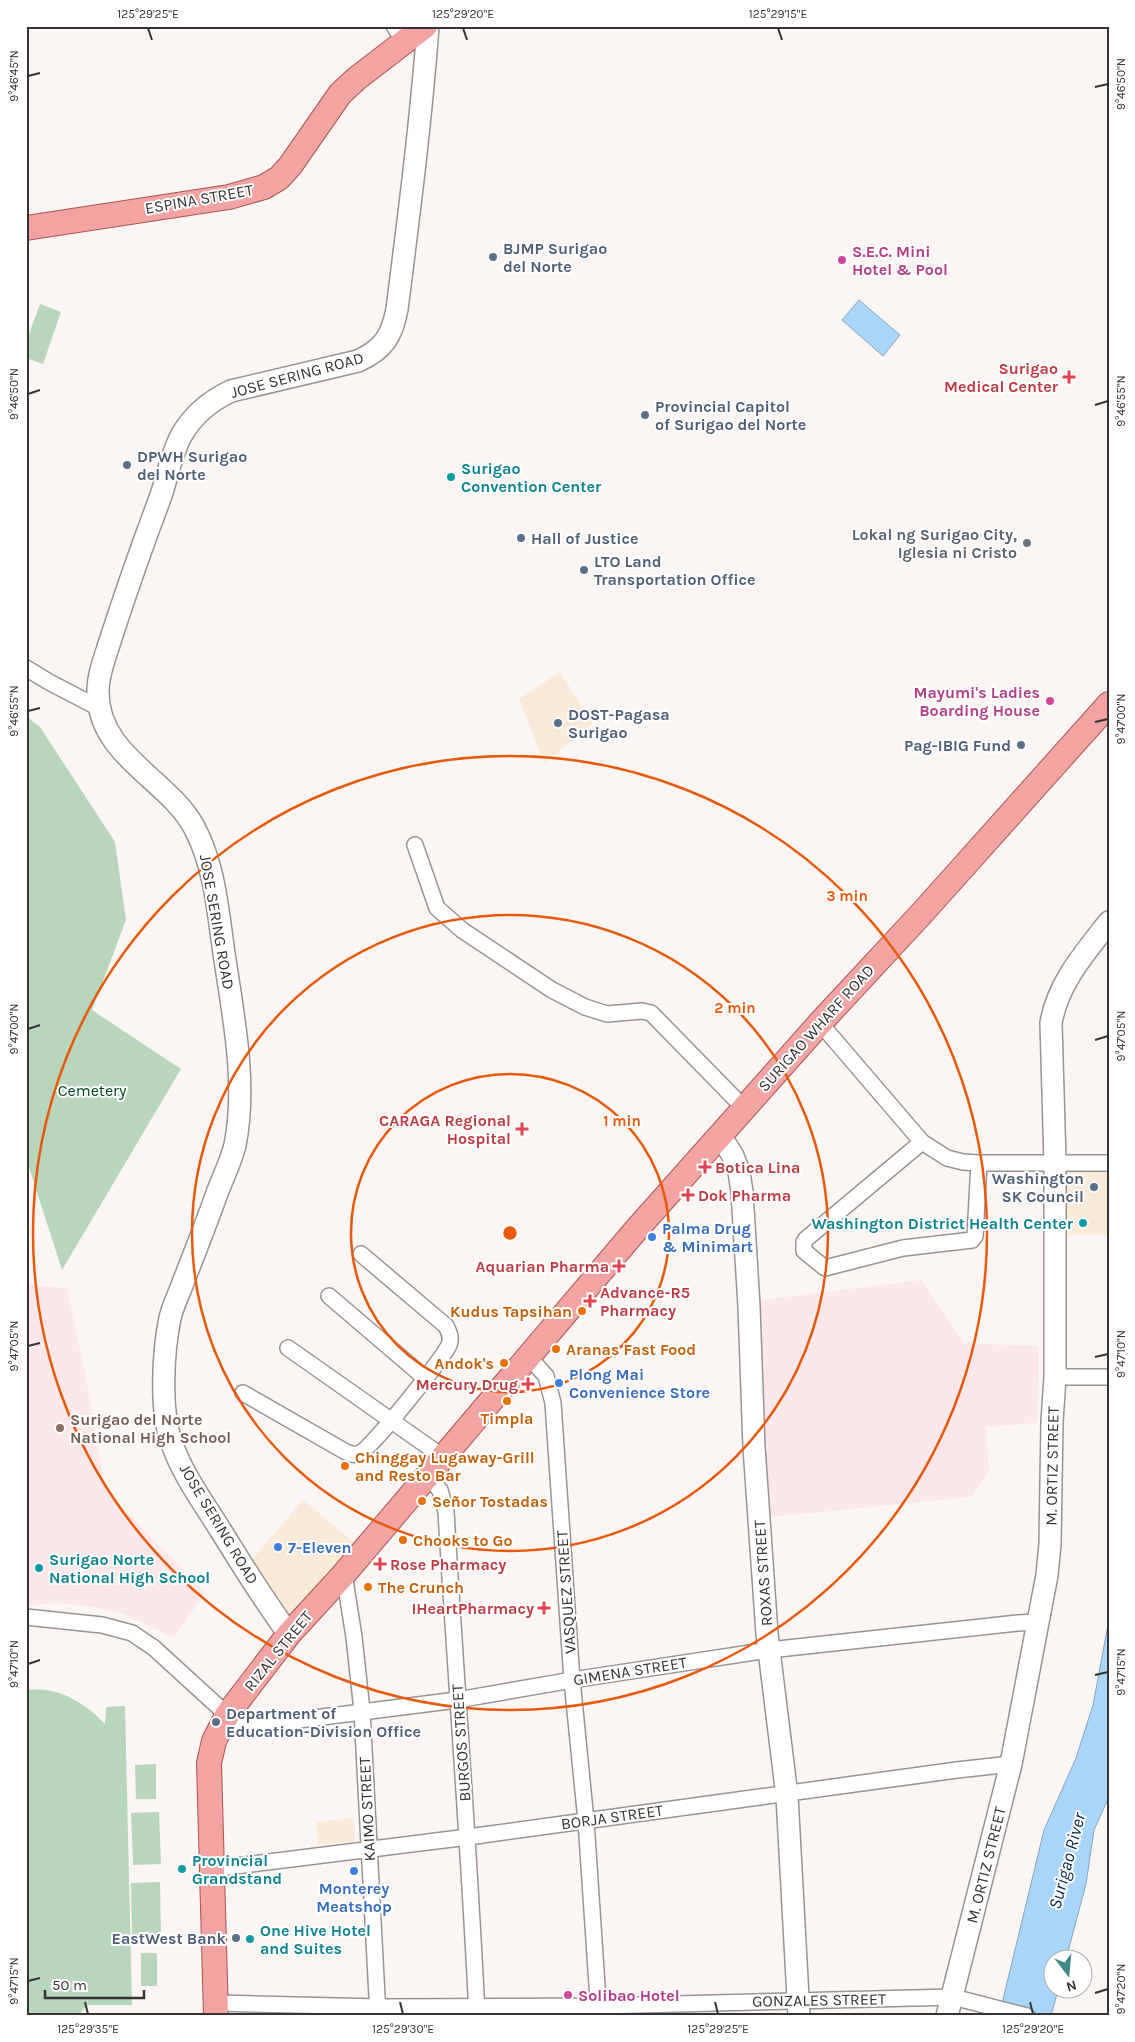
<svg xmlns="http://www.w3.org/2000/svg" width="1135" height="2042" font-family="Karla,sans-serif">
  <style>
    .commercial { fill: #f9ebd7 }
    .education { fill: #fce7eb }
    .green { fill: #b7d6bc }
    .water { fill: #a9d5fb; stroke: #86a5bf }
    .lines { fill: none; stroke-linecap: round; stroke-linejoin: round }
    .street-casing { stroke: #999492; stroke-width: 18 }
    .secondary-casing { stroke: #999492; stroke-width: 24 }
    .primary-casing { stroke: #a95652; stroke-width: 26 }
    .street { stroke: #fff; stroke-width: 15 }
    .secondary { stroke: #fff; stroke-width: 21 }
    .primary { stroke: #f1a4a1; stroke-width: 24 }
    .ticks { fill: none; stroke: #363433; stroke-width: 2 }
    .ring { fill: none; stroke: #e8590c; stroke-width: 2.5 }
    .service-dot { fill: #5c6f8a; stroke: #fff; stroke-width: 2 }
    .hotel-dot { fill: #d1479c; stroke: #fff; stroke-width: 2 }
    .health-dot { fill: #e0444e; stroke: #fff; stroke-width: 2 }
    .culture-dot { fill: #0f9aa8; stroke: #fff; stroke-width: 2 }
    .worship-dot { fill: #6b7280; stroke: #fff; stroke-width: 2 }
    .shop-dot { fill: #3f7fe0; stroke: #fff; stroke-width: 2 }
    .food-dot { fill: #e8710a; stroke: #fff; stroke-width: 2 }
    .education-dot { fill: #8d6e63; stroke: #fff; stroke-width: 2 }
    .labels { text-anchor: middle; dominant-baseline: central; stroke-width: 4; stroke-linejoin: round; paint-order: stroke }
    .street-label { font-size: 16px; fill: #363433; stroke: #fff }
    .service-label { font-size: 16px; font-weight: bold; fill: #4e5e75; stroke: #fff; text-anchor: start }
    .hotel-label { font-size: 16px; font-weight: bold; fill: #b23c85; stroke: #fff; text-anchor: start }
    .health-label { font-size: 16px; font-weight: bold; fill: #be3a42; stroke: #fff; text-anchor: end }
    .culture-label { font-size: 16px; font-weight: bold; fill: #0d838f; stroke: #fff; text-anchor: start }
    .worship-label { font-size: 16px; font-weight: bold; fill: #5b616d; stroke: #fff; text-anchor: end }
    .park-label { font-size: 16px; fill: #004b1e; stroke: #fff }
    .shop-label { font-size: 16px; font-weight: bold; fill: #366cbe; stroke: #fff; text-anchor: start }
    .food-label { font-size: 16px; font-weight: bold; fill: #c56008; stroke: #fff; text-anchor: start }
    .education-label { font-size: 16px; font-weight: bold; fill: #785e54; stroke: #fff; text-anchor: start }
    .water-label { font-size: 18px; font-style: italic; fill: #0a2d46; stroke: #fff }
    .centre { fill: #e8590c; stroke: #fff; stroke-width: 2.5 }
    .ring-label { font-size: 15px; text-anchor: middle; font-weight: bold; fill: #e8590c; stroke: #fff; stroke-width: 4; stroke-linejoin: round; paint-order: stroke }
    .neatline { fill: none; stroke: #363433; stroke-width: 2 }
    .ticks-label { font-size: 12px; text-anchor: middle; fill: #363433 }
  </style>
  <rect width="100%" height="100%" fill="#fbf6f3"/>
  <!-- commercial -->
  <path class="commercial" d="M560 672 593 724 544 763 519 699Z
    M1065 1170H1109V1235H1065Z
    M303 1500 357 1545 293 1621 250 1562Z
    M353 1818 355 1841 318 1845 316 1822Z"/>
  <!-- education -->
  <path class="education" d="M921 1280 964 1343 1039 1346 1038 1423 986 1427 989 1471 971 1497 770 1517 753 1301Z
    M26 1285 67 1288 84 1367 105 1489 205 1593 174 1638 122 1613 95 1607 56 1603 26 1606Z"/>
  <!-- green -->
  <path class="green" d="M40 304 61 312 43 364 26 358V342Z
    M26 716 40 727 115 842 126 920 92 1010 181 1069 62 1270 26 1158Z
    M26 1690C56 1685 86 1703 105 1724L106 1707 125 1706 132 2005H87L78 2016H26Z
    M156 1764V1799H136L135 1765Z
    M159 1812 161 1864 133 1865 131 1813Z
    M160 1882 161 1935 132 1936 131 1883Z
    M141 1953H157V1986H141Z"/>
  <!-- water -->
  <path class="water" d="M859 300 900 335 883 356 842 320Z
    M1109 1619V1797L1094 1830 1086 1884 1066 1959 1052 1960V1990H1058L1051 2016H999L1044 1830 1076 1758 1093 1705Z"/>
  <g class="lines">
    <!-- street casing -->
    <g class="street-casing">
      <path id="street" d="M394 26 404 42
        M26 668 49 682 99 708
        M415 845 437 908 462 930 552 990 585 1007 607 1014 642 1011 651 1013 744 1108
        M820 1023 922 1142 947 1158 963 1162 979 1163H1109
        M922 1142 806 1239 804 1242V1251L825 1268 903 1248 972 1240 975 1236 979 1163
        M329 1296 425 1378
        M288 1348 443 1457
        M528 1356 546 1376 553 1403 572 1680 586 1821 599 2015
        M1055 1377H1109
        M243 1393 346 1452C351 1454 355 1456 360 1453 371 1449 443 1358 449 1345 452 1338 449 1332 446 1326L361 1254
        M427 1477 440 1490 446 1512C456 1680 469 1847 477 2015
        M344 1574 354 1637 362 1711 378 2016
        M26 1617 102 1625 132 1633 154 1648 234 1721 242 1725 251 1726 457 1700 572 1680 769 1650 1018 1623 1037 1622
        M212 1869 468 1837 957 1770 1011 1764
        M216 2003 378 2007 599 2006 953 1997 1027 2016"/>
    </g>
    <!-- secondary casing -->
    <g class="secondary-casing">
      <path id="secondary" d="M720 1135 733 1156 739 1172 742 1192 749 1306 754 1447 767 1634 787 1796 799 2016
        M289 1634C264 1601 243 1566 221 1531 203 1502 182 1474 171 1441 160 1409 163 1352 170 1318 173 1305 180 1292 184 1280 195 1252 206 1224 216 1196 222 1179 231 1162 235 1145 247 1085 234 1020 225 960 218 915 216 868 194 827 167 778 97 755 98 691 98 673 106 655 111 638 126 592 142 546 159 501 167 480 170 457 181 436 192 416 210 401 231 391L358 361C384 349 392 336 397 309 409 215 421 121 428 26
        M947 2016 1011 1764 1047 1575 1050 1544 1052 1422 1055 1377V1162L1051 1023C1058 983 1084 954 1109 922"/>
    </g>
    <!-- primary casing -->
    <g class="primary-casing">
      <path id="primary" d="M26 228 229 197 264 187 279 178 290 166 340 94 356 79 425 26
        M216 2016 209 1763 214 1741 227 1715 289 1634 344 1574 636 1230 820 1023 923 912 1109 704"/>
    </g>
    <!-- street -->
    <use href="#street" class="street"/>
    <!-- secondary -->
    <use href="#secondary" class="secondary"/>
    <!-- primary -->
    <use href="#primary" class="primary"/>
  </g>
  <!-- ticks -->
  <path class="ticks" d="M148 28 152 40M463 28 467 40M778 28 782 40M28 76 40 73M1095 87 1108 84M28 394 40 390M1095 405 1108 401M28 711 40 708M1095 722 1108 719M28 1029 40 1025M1095 1040 1108 1036M28 1346 40 1343M1095 1357 1108 1354M28 1664 40 1660M1095 1675 1108 1672M28 1981 40 1978M1095 1993 1108 1989M85 2002 88 2014M400 2002 403 2014M715 2002 718 2014M1030 2002 1033 2014"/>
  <!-- distance rings -->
  <g class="ring">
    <circle cx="510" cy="1233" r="159"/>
    <circle cx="510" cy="1233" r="318"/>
    <circle cx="510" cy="1233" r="477"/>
  </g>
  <!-- markers -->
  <g class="service-dot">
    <circle cx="493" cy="257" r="5"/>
    <circle cx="645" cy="415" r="5"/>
    <circle cx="127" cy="465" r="5"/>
    <circle cx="521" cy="538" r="5"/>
    <circle cx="584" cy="570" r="5"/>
    <circle cx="558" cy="723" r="5"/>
    <circle cx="1021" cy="745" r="5"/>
    <circle cx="1094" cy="1187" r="5"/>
    <circle cx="216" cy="1722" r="5"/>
    <circle cx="236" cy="1938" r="5"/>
  </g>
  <g class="hotel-dot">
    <circle cx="842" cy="260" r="5"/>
    <circle cx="1050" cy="701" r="5"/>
    <circle cx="568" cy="1995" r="5"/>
  </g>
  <g class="health-dot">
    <path d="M1066.5 369.5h5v5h5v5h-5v5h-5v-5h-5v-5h5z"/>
    <path d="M519.5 1121.5h5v5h5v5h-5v5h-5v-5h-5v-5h5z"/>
    <path d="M702.5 1159.5h5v5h5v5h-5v5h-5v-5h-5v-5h5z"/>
    <path d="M685.5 1187.5h5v5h5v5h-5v5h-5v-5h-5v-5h5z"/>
    <path d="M616.5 1258.5h5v5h5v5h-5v5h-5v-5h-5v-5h5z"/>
    <path d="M587.5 1293.5h5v5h5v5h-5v5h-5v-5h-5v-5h5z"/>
    <path d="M525.5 1376.5h5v5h5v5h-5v5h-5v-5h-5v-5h5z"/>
    <path d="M377.5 1556.5h5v5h5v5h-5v5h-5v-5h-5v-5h5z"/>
    <path d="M541.5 1600.5h5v5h5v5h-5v5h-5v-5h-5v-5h5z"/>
  </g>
  <g class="culture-dot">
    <circle cx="451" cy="477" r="5"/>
    <circle cx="1083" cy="1223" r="5"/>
    <circle cx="39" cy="1568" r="5"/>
    <circle cx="182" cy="1869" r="5"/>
    <circle cx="250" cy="1939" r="5"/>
  </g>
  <circle class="worship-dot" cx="1027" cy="543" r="5"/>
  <g class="shop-dot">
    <circle cx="652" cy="1237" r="5"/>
    <circle cx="559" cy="1383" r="5"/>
    <circle cx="278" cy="1547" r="5"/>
    <circle cx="354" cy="1871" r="5"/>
  </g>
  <g class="food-dot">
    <circle cx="582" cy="1311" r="5"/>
    <circle cx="556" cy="1349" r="5"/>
    <circle cx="504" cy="1363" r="5"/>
    <circle cx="507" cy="1401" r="5"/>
    <circle cx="345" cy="1466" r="5"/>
    <circle cx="422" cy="1501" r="5"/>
    <circle cx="403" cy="1540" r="5"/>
    <circle cx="368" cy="1587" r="5"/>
  </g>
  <circle class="education-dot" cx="60" cy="1428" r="5"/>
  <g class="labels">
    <!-- street labels -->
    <g class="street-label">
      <text transform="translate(199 199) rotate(-10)">ESPINA STREET</text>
      <text transform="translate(297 375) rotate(-15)">JOSE SERING ROAD</text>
      <text transform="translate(217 922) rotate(80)">JOSE SERING ROAD</text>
      <text transform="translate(816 1028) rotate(-48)">SURIGAO WHARF ROAD</text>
      <text transform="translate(1052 1466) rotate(-89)">M. ORTIZ STREET</text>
      <text transform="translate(219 1524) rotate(59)">JOSE SERING ROAD</text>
      <text transform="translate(763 1573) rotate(-94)">ROXAS STREET</text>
      <text transform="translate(566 1592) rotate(-94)">VASQUEZ STREET</text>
      <text transform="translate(278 1651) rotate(-51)">RIZAL STREET</text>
      <text transform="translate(630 1671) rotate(-9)">GIMENA STREET</text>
      <text transform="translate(461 1743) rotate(-94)">BURGOS STREET</text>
      <text transform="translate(367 1809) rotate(-93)">KAIMO STREET</text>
      <text transform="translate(612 1817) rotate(-8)">BORJA STREET</text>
      <text transform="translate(986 1865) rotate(-76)">M. ORTIZ STREET</text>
      <text transform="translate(819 2000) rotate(-1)">GONZALES STREET</text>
    </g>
    <!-- service labels -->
    <g class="service-label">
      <text x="503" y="248">BJMP Surigao<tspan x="503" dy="18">del Norte</tspan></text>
      <text x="655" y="406">Provincial Capitol<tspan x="655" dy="18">of Surigao del Norte</tspan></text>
      <text x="137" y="456">DPWH Surigao<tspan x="137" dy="18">del Norte</tspan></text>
      <text x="531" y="538">Hall of Justice</text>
      <text x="594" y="561">LTO Land<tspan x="594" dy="18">Transportation Office</tspan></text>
      <text x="568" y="714">DOST-Pagasa<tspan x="568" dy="18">Surigao</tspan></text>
      <text x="1011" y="745" text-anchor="end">Pag-IBIG Fund</text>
      <text x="1084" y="1178" text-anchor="end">Washington<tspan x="1084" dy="18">SK Council</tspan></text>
      <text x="226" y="1713">Department of<tspan x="226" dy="18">Education-Division Office</tspan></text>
      <text x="226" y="1938" text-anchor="end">EastWest Bank</text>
    </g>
    <!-- hotel labels -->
    <g class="hotel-label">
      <text x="852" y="251">S.E.C. Mini<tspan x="852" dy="18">Hotel &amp; Pool</tspan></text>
      <text x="1040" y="692" text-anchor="end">Mayumi's Ladies<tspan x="1040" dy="18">Boarding House</tspan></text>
      <text x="578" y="1995">Solibao Hotel</text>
    </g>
    <!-- health labels -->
    <g class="health-label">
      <text x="1058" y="368">Surigao<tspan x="1058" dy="18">Medical Center</tspan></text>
      <text x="511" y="1120">CARAGA Regional<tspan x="511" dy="18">Hospital</tspan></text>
      <text x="715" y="1167" text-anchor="start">Botica Lina</text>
      <text x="698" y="1195" text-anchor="start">Dok Pharma</text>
      <text x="609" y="1266">Aquarian Pharma</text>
      <text x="600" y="1292" text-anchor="start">Advance-R5<tspan x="600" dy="18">Pharmacy</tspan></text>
      <text x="518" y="1384">Mercury Drug</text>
      <text x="390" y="1564" text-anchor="start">Rose Pharmacy</text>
      <text x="534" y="1608">IHeartPharmacy</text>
    </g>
    <!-- culture labels -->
    <g class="culture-label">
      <text x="461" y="468">Surigao<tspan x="461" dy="18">Convention Center</tspan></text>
      <text x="1073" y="1223" text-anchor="end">Washington District Health Center</text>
      <text x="49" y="1559">Surigao Norte<tspan x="49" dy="18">National High School</tspan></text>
      <text x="192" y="1860">Provincial<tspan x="192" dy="18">Grandstand</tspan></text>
      <text x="260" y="1930">One Hive Hotel<tspan x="260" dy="18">and Suites</tspan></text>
    </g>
    <!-- worship labels -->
    <g class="worship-label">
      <text x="1017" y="534">Lokal ng Surigao City,<tspan x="1017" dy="18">Iglesia ni Cristo</tspan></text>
    </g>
    <!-- park labels -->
    <g class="park-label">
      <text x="92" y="1090">Cemetery</text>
    </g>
    <!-- shop labels -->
    <g class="shop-label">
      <text x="662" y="1228">Palma Drug<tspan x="662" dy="18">&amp; Minimart</tspan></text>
      <text x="569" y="1374">Plong Mai<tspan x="569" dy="18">Convenience Store</tspan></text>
      <text x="288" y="1547">7-Eleven</text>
      <text x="354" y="1888" text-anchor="middle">Monterey<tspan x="354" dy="18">Meatshop</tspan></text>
    </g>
    <!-- food labels -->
    <g class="food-label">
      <text x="572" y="1311" text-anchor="end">Kudus Tapsihan</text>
      <text x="566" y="1349">Aranas Fast Food</text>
      <text x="494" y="1363" text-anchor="end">Andok's</text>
      <text x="507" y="1418" text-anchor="middle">Timpla</text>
      <text x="355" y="1457">Chinggay Lugaway-Grill<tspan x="355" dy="18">and Resto Bar</tspan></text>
      <text x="432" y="1501">Señor Tostadas</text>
      <text x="413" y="1540">Chooks to Go</text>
      <text x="378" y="1587">The Crunch</text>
    </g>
    <!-- education labels -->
    <g class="education-label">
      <text x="70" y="1419">Surigao del Norte<tspan x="70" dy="18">National High School</tspan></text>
    </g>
    <!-- water labels -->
    <g class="water-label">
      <text transform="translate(1067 1861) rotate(-75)">Surigao River</text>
    </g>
  </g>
  <circle cx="510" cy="1233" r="8" class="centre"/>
  <g class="ring-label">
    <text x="847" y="901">3 min</text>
    <text x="735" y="1013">2 min</text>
    <text x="622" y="1126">1 min</text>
  </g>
  <!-- border -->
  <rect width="1135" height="2042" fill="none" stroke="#ffffff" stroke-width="55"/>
  <!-- north arrow -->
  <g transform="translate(1068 1974) rotate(164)"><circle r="24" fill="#ffffff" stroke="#afaead"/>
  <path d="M0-4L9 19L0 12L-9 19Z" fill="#41898b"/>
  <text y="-8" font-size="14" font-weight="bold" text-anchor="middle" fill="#363433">N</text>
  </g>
  <!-- scale -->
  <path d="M45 1990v8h99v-8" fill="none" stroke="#363433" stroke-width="2.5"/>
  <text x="52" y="1990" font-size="15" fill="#363433" stroke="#ffffff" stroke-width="4" paint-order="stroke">50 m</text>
  <rect x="28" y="28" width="1080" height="1986" class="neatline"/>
  <g class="ticks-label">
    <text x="148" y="18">125°29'25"E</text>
    <text x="463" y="18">125°29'20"E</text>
    <text x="778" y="18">125°29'15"E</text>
    <text transform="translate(14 76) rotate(-90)" y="4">9°46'45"N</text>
    <text transform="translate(1121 84) rotate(-90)" y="4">9°46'50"N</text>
    <text transform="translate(14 394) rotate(-90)" y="4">9°46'50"N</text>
    <text transform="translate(1121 401) rotate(-90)" y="4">9°46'55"N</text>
    <text transform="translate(14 711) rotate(-90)" y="4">9°46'55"N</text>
    <text transform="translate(1121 719) rotate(-90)" y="4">9°47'00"N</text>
    <text transform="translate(14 1029) rotate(-90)" y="4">9°47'00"N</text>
    <text transform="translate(1121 1036) rotate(-90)" y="4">9°47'05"N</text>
    <text transform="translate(14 1346) rotate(-90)" y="4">9°47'05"N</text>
    <text transform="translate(1121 1354) rotate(-90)" y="4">9°47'10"N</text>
    <text transform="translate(14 1664) rotate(-90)" y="4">9°47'10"N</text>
    <text transform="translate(1121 1672) rotate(-90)" y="4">9°47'15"N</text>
    <text transform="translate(14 1981) rotate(-90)" y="4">9°47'15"N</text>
    <text transform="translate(1121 1989) rotate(-90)" y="4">9°47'20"N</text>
    <text x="88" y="2033">125°29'35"E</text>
    <text x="403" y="2033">125°29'30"E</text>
    <text x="718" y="2033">125°29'25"E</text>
    <text x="1033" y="2033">125°29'20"E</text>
  </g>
</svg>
